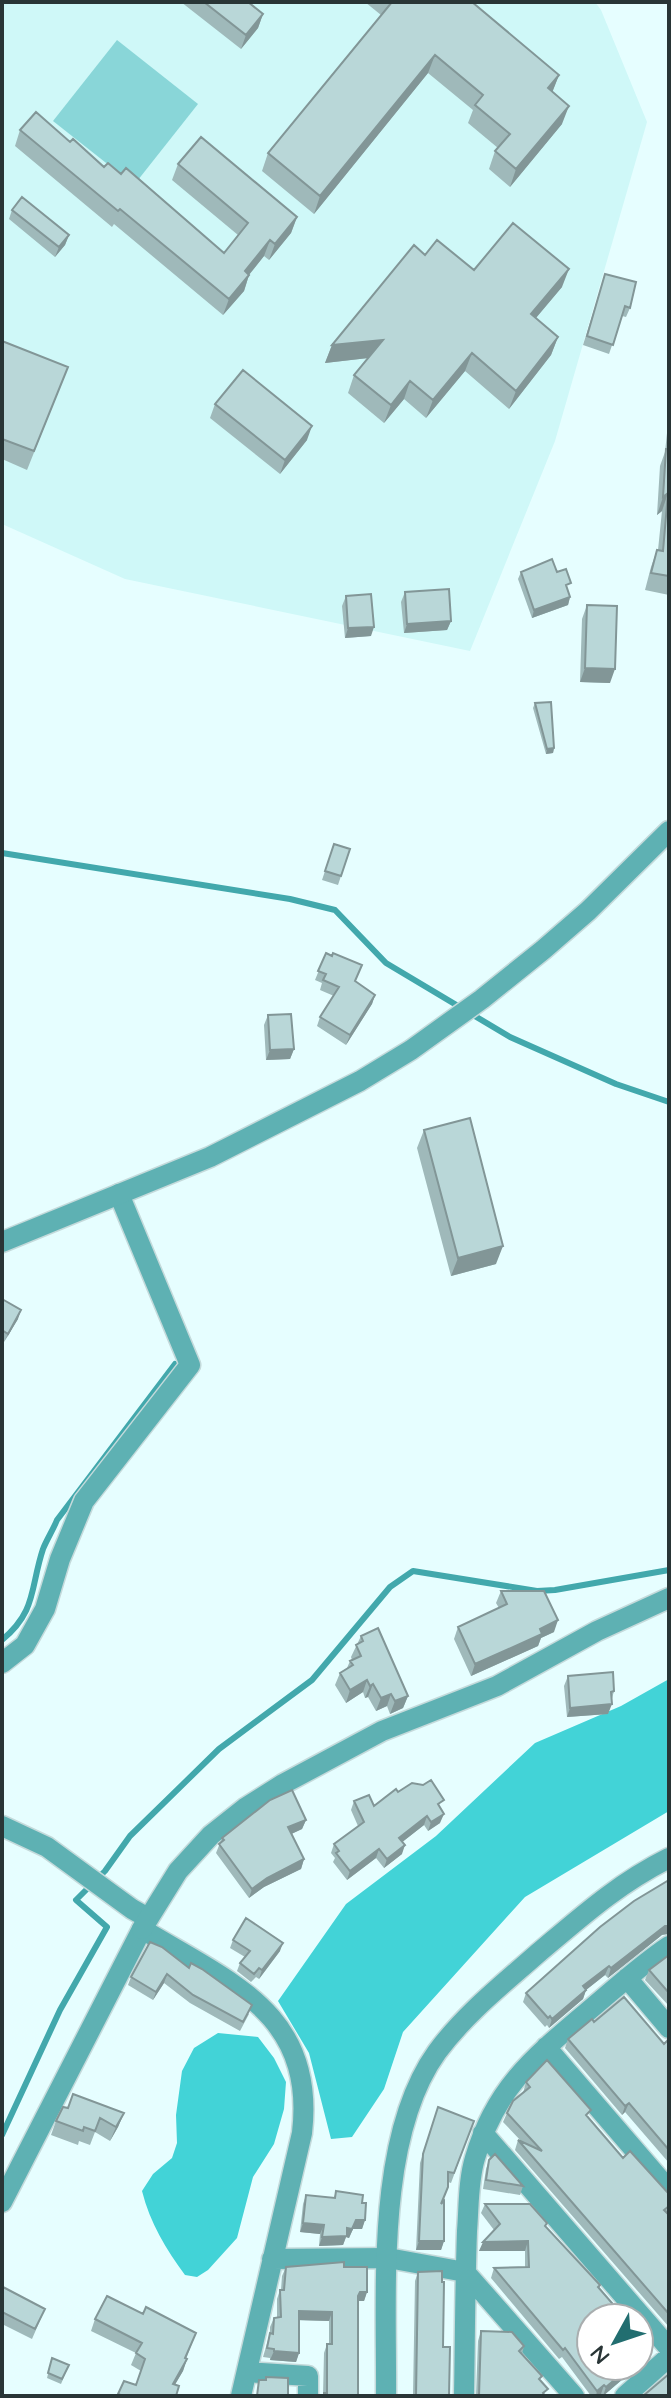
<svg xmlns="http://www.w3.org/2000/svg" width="671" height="2398" font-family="Quicksand,sans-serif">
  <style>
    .built { fill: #cff8f8 }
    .green { fill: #89d6d8 }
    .forest { fill: #42d3d7 }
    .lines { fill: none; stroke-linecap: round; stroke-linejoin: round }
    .stream { stroke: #42a8ac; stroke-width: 6 }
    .minor-casing { stroke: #c4dadb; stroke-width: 23 }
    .tertiary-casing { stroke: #c4dadb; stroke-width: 23 }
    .minor { stroke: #5eb1b3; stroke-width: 20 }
    .tertiary { stroke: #5eb1b3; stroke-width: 20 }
    .wall { fill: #9fb9ba }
    .shaded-wall { fill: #829697 }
    .building { fill: #b9d7d8; stroke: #829697; stroke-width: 2 }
  </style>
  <rect width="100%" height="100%" fill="#e6feff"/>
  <!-- built -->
  <path class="built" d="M2 2H595L601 10 647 122 555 441 470 651 125 579 2 524Z"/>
  <!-- green -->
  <path class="green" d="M117 40 198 104 134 185 53 121Z"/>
  <!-- forest -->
  <path class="forest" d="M669 1679V1811L525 1897 403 2032 384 2089 352 2137 331 2139 309 2053 278 2001 346 1904 436 1836 535 1743 621 1706Z
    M218 2033 258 2037 274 2058 286 2082 284 2109 274 2144 253 2177 237 2238 208 2270 197 2277 185 2275C166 2249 150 2223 142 2191L153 2174 172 2158 177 2143 176 2115 182 2071 194 2048Z"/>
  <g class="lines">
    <!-- stream -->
    <path class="stream" d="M2 853 290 899 335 910 386 963 510 1037 616 1084 669 1102
      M2 1640C37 1611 30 1588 43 1549 47 1539 53 1530 57 1520L175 1364
      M2 2135 60 2010 107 1927 76 1900 105 1871 130 1836 219 1749 312 1680 390 1587 413 1571 537 1591 555 1590 669 1570"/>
    <!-- minor casing -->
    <g class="minor-casing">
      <path id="minor" d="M2 1663 25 1645 45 1609 60 1559 84 1501 190 1365 119 1194
        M2 1826 47 1847 132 1909 148 1918
        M627 1978 669 2028
        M546 2047 669 2190
        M483 2133 669 2348
        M2 2202 142 1929C229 1982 316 2013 302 2133L241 2396
        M272 2259 388 2258 465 2272 574 2396
        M247 2372 308 2376V2396
        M464 2396C465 2341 465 2286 467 2231 469 2207 468 2181 475 2158 496 2085 538 2054 593 2007 618 1986 642 1964 669 1946
        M625 2396 669 2357"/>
    </g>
    <!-- tertiary casing -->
    <g class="tertiary-casing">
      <path id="tertiary" d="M2 1242 210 1157 360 1081 411 1050 482 999 543 950 588 911 669 831
        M142 1929 178 1871 211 1835 245 1808 283 1784 382 1731 497 1686 597 1631 669 1598
        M386 2396C387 2294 375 2138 437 2052 465 2014 502 1985 537 1954 581 1917 617 1884 669 1858"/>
    </g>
    <!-- minor -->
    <use href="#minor" class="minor"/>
    <!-- tertiary -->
    <use href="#tertiary" class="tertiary"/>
  </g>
  <!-- wall -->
  <path class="wall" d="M181 2H248L263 14 258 28 241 49Z
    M365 2H472L559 75 552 92 562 124 510 187 489 169 495 151 498 148 468 123 473 110 428 73 314 214 262 171 268 153 381 15Z
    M20 130 70 142 104 167 121 174 224 253 238 235 172 180 178 164 297 217 291 233 269 260 264 256 249 275 244 291 223 315 114 224 112 227 15 146Z
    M12 210 69 235 65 245 55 257 9 219Z
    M425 255 474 270 562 287 536 318 558 337 551 355 509 409 465 371 426 418 404 399 384 423 348 393 354 375 368 358 325 363 332 345Z
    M602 284 630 308 626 317 622 316 609 354 583 345Z
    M2 341 61 385 27 470 2 459Z
    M215 404 307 440 280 474 210 418Z
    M669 414V595L645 590 651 567 657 550H658L662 511 657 515 660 466 665 452Z
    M521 572H557L568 591 570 597 568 605 532 618 518 579Z
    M405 592 451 621 447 630 404 633 401 602Z
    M346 596 371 636 345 638 342 606Z
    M587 605 610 683 580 682 582 619Z
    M535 703 554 748 553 753 546 754 533 708Z
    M334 844 350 849 338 885 322 880Z
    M326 953 355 982 375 995 372 1004 346 1045 317 1026 320 1017 334 996 320 990 322 983 315 980Z
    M268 1015 294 1049 290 1059 266 1060 264 1025Z
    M424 1130 496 1264 451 1276 417 1148Z
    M2 1299 18 1319 4 1342 2 1341Z
    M501 1591 554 1632 541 1638 538 1646 471 1676 454 1639 458 1627 499 1608 496 1603Z
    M361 1636 408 1696 403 1708 390 1714 387 1706 376 1711 368 1697 365 1698 363 1692 346 1703 335 1685 340 1673 347 1668 350 1661 352 1660 351 1657Z
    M568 1676 614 1691 608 1714 567 1717 564 1686Z
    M398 1792 441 1809 440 1823 428 1831 424 1825 402 1842V1854L384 1868 376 1858 347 1880 333 1862 335 1858 331 1853 334 1844 358 1826 351 1810 354 1801 374 1806Z
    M306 1820 302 1829 291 1834 304 1859 301 1869 264 1887 249 1898 216 1853 222 1838Z
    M662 1935 608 1978 605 1975 586 1990 583 1999 549 2028 547 2025 545 2027 523 2002 526 1993Z
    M233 1940 280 1951 259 1979 256 1977 251 1982 237 1971 240 1963 245 1957 230 1948Z
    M150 1942 249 2014 240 2031 190 2003 164 1983 153 2000 128 1985 131 1977Z
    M669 1955V2006L645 1980 649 1970Z
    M594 2022 664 2044 669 2039V2163L625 2112 622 2115 565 2048 568 2039Z
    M526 2082 588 2118 669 2212 668 2214 669 2215V2327L515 2150 518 2140 522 2142 503 2122 507 2113 523 2093Z
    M438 2107 474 2121 451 2183 448 2182 442 2203 444 2241 441 2250H416L420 2163Z
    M68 2108 124 2113 118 2127 110 2141 95 2132 90 2145 79 2141 78 2145 51 2135 56 2121Z
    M489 2160 523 2186 520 2195 483 2189 486 2169Z
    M336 2191 362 2203 365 2220 362 2229H353L349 2238 346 2237 343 2245 319 2246 320 2234 300 2232 303 2204 306 2195 334 2198Z
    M485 2204 546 2227 600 2285 591 2366H638L603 2396 601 2394 599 2396H591L562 2357 559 2359 491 2278 494 2268 525 2267V2251H479L494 2230 481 2213Z
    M286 2267H344L367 2292 364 2301H358V2396H323L324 2353 327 2344H329V2321L299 2320V2353L296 2362 270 2360V2358L263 2357 270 2333V2327L274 2318H277V2299L280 2290H281L282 2276Z
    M418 2272 443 2347 449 2396H413L415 2281Z
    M2 2289 45 2309 32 2339 2 2324Z
    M143 2314 196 2333 186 2359H187L183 2371 175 2384 176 2396H118L124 2381 136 2385 141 2371 131 2365 136 2353 91 2331 95 2319Z
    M481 2331 524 2346 522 2354 540 2380 545 2396H476L478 2341Z
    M52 2358 69 2365 61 2384 47 2378Z"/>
  <!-- shaded-wall -->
  <path class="shaded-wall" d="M263 14 258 28 241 49 246 35Z
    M435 55 428 73 314 214 320 196Z
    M559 75 552 93 548 88Z
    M569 106 562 124 510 187 516 169Z
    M297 217 291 233 269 260 275 244Z
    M69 235 65 245 55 257 59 247Z
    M270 240 264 256 239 287 245 271Z
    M569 269 562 287 524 332 531 314Z
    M249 275 244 291 223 315 229 299Z
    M558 337 551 355 509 409 516 391Z
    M383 340 377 357 325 363 332 345Z
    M472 353 465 371 426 418 433 400Z
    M410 381 404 399 384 423 391 405Z
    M312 426 307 440 280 474 285 460Z
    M668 493 662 511 657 515 663 497Z
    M570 597 568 605 532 618 534 610Z
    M451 621 447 630 404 633 407 624Z
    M374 627 371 636 345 638 348 628Z
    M585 668 615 669 610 683 580 682Z
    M554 748 553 753 546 754 547 749Z
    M375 995 372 1004 346 1045 350 1035Z
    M294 1049 290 1059 266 1060 270 1050Z
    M503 1246 496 1264 451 1276 458 1258Z
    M21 1310 18 1319 4 1342 8 1334Z
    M558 1620 554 1632 541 1638 538 1646 471 1676 475 1664Z
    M367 1680 363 1692 346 1703 350 1690Z
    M373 1684 368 1697 365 1698 370 1686Z
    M391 1694 387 1706 376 1711 381 1698Z
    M408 1696 403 1708 390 1714 395 1701Z
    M612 1704 608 1714 567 1717 570 1708Z
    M444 1814 440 1823 428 1831 431 1822Z
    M427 1816 424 1825 396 1847 399 1838Z
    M306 1820 302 1829 285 1837 288 1827Z
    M405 1845 402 1854 384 1868 387 1859Z
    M379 1849 376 1858 347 1880 350 1871Z
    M304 1859 301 1869 264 1887 249 1898 252 1889 267 1878Z
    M665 1926H669V1934L662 1935 608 1978 611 1968Z
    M283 1943 280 1951 259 1979 262 1970Z
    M609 1966 605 1975 586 1990 583 1999 549 2028 552 2019 583 1986Z
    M167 1974 164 1983 153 2000 156 1992Z
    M629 2103 625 2112 622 2115 625 2106Z
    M124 2113 118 2127 110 2141 116 2127Z
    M356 2220H365L362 2229H353L349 2238 346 2237 343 2245 319 2246 322 2237Z
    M303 2223 324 2225 320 2234 300 2232Z
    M419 2241H444L441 2250H416Z
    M528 2241 525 2251H479L483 2242Z
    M360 2292H367L364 2301H356Z
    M299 2311 332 2312 329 2321 295 2320Z
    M651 2349 648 2358 639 2365V2359Z
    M274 2351 299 2353 296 2362 270 2360Z
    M187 2359 183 2371 169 2395 173 2384Z
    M631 2366H638L603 2396 606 2387Z
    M604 2385 601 2394 596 2396 597 2391Z"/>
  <!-- building -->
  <path class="building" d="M204 2H248L263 14 246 35Z
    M392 2H472L559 75 548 88 569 106 516 169 495 151 510 134 475 105 483 95 435 55 320 196 268 153Z
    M36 112 70 142 73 139 104 167 108 163 121 174 126 168 224 253 248 223 178 164 201 137 297 217 275 244 270 240 245 271 249 275 229 299 120 209 118 211 20 130Z
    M22 197 69 235 59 247 12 210Z
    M513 223 569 269 531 314 558 337 516 391 472 353 433 400 410 381 391 405 354 375 383 340 332 345 414 245 425 255 437 240 474 270Z
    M605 274 636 282 630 308 625 306 613 345 587 336Z
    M2 341 68 367 34 451 2 439Z
    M243 370 312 426 285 460 215 404Z
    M666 449H669V576L651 573 657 550 663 551 668 493 663 497Z
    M552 559 557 572 566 569 571 583 566 585 570 597 534 610 521 572Z
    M449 589 451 621 407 624 405 592Z
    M371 594 374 627 348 628 346 596Z
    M587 605 617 606 615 669 585 668Z
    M551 702 554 748 547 749 535 703Z
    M334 844 350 849 341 876 325 871Z
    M326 953 332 956 333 953 362 965 355 981 375 995 350 1035 320 1017 339 987 323 980 326 974 318 971Z
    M291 1014 294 1049 270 1050 268 1015Z
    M470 1118 503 1246 458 1258 424 1130Z
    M2 1299 21 1310 8 1334 2 1330Z
    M501 1591H544L558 1620 540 1629 542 1634 475 1664 458 1627 507 1604Z
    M378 1628 408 1696 395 1701 391 1694 381 1698 373 1684 370 1686 367 1680 350 1690 340 1673 353 1665 350 1661 361 1656 356 1645 363 1641 361 1636Z
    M613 1672 614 1691 611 1692 612 1704 570 1708 568 1676Z
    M431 1780 444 1800 438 1804 444 1814 431 1822 427 1816 399 1838 405 1845 387 1859 379 1849 350 1871 336 1853 339 1851 334 1844 364 1822 354 1801 369 1795 374 1806 396 1789 398 1792 412 1783 423 1785Z
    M292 1790 306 1820 288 1827 304 1859 267 1878 252 1889 219 1844 224 1840 222 1838 270 1800Z
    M669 1880V1926H665L611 1968 609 1966 583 1986 586 1990 552 2019 550 2016 548 2018 526 1993 600 1927 634 1901Z
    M246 1918 283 1943 262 1970 259 1968 254 1974 240 1963 250 1951 233 1940Z
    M150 1942 162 1947 189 1968 191 1963 202 1969 252 2005 243 2022 193 1995 167 1974 156 1992 131 1977Z
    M669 1955V1993L649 1970Z
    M624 1997 664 2044 669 2039V2150L629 2103 625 2106 568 2039 592 2019 594 2022Z
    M547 2060 591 2110 586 2115 623 2158 630 2151 669 2194V2206L664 2210 669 2215V2314L518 2140 542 2151 507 2113 513 2101 530 2087 526 2082Z
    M73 2094 124 2113 116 2127 100 2118 95 2131 84 2127 83 2131 56 2121 63 2107 68 2108Z
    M438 2107 474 2121 454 2173 448 2172V2187L441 2204 444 2201V2241H419L423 2154Z
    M495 2154 523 2186 486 2180 489 2160Z
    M336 2191 363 2195 362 2203H366L365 2220H356L352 2229 347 2228V2236L322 2237 324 2225 303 2223 306 2195 335 2198Z
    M485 2204H530L547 2223 545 2226 600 2285 598 2287 625 2318H591V2366H631L606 2387 604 2385 597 2391 565 2348 563 2350 494 2268 529 2267 528 2241 483 2242 500 2224Z
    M344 2262V2267H367V2292H360L358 2296V2396H324V2393H327V2344H332V2312L299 2311V2353L274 2351V2349L267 2348 270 2333 273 2334 274 2318 281 2317 280 2290H284L286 2267Z
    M442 2271V2282H444L443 2347H450L449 2396H416L418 2272Z
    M3 2287 45 2309 35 2329 2 2312Z
    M107 2296 143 2314 146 2307 196 2333 185 2358 187 2359 173 2384 179 2386 176 2396H123L118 2394 124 2381 136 2385 145 2359 136 2353 142 2343 95 2319Z
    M481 2331 512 2332 524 2346 519 2351 542 2376 539 2379 548 2389 543 2393 545 2396H479Z
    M639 2335 651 2349 639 2359Z
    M52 2358 69 2365 62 2379 48 2373Z
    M669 2374V2396H643Z
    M266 2377 288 2378V2396H257L259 2380H266Z"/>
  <!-- border -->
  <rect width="671" height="2398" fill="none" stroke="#293536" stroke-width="8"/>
  <!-- north arrow -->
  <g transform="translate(615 2342) rotate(230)"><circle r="38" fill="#ffffff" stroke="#a9aeaf" stroke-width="2"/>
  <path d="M0-6L14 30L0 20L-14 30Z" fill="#226e70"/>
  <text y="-12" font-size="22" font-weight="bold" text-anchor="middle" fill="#293536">N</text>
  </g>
</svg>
